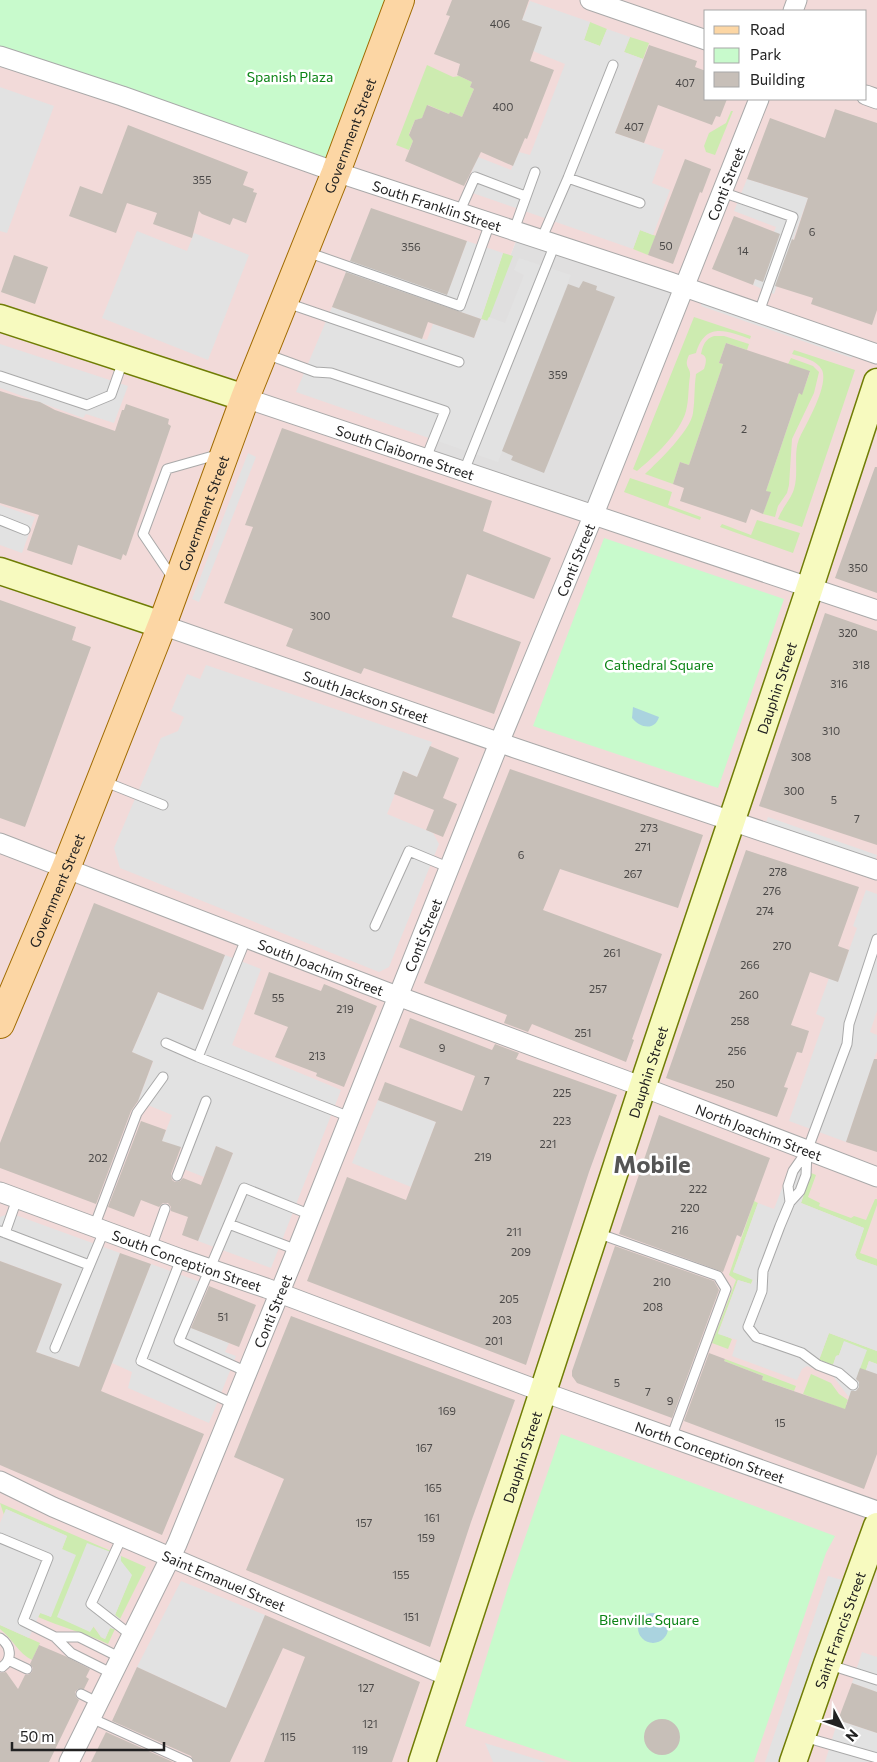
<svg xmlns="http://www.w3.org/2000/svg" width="877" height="1762" font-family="Commissioner,sans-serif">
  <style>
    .residential { fill: #e0dfdf }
    .commercial { fill: #f2dad9; fill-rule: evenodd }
    .grass { fill: #cdebb0 }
    .park { fill: #c8facc }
    .parking { fill: #e2e2e2 }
    .water { fill: #aad3df }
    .building { fill: #c7bfb8 }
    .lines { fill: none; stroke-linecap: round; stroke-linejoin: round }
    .lane-casing { stroke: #a9a9a9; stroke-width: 11 }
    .street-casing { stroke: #a9a9a9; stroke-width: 21 }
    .secondary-casing { stroke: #707d05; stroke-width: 29 }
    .primary-casing { stroke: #a06b00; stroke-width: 30 }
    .lane { stroke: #fff; stroke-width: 9 }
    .street { stroke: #fff; stroke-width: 19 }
    .secondary { stroke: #f7fabf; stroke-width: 26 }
    .primary { stroke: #fcd6a4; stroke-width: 28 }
    .labels { text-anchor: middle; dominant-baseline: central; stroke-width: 5; stroke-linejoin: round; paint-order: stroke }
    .number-label { font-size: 11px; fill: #4b4948 }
    .park-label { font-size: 14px; fill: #0c8416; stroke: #fff }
    .street-label { font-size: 14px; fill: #222; stroke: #fff }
    .town-label { font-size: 24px; font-weight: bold; fill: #555; stroke: #fff }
  </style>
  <rect width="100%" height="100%" fill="#f2efe9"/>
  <!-- residential -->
  <path class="residential" d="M516 241 674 292 591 503 434 451Z"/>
  <!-- commercial -->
  <path class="commercial" d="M0 0H877V1762H0ZM706 11H866V99H706ZM516 241 673 292 590 503 434 451Z"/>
  <!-- grass -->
  <path class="grass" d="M590 22 607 29 600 46 584 40Z
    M630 37 649 43 643 59 624 52Z
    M427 65 453 77 459 76 472 82 470 87 474 89 462 117 450 112 449 114 428 105 422 118 415 120 409 134 413 141 409 150 396 145Z
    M731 111H733L715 155 706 152 704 146 709 133 726 123Z
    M640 230 656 236 648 255 633 249Z
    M503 253 513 256 488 321 481 319Z
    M694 317 751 336 750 339C726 330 705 322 696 353L689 355C683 368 691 367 690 376 688 388 689 400 686 411 680 433 654 457 637 471L633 469Z
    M714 336H724L749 344 747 350 726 343 719 363 723 364 689 465 680 462 673 484 645 474C658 462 691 430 693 413 695 400 694 387 696 374L704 369C706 363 708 356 701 354 703 345 705 339 714 336Z
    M794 350 855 370 802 527 778 519C782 508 791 499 794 489 799 473 793 454 799 439 806 424 829 386 822 370 817 360 802 357 792 354Z
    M791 358 813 366 819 372 814 393 792 439 789 485 787 493 778 506 775 517 763 514 770 493 766 491 799 393 802 394 810 372 788 364Z
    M630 478 672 492 668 505 701 517 700 520 624 492Z
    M757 520 800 533 793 553 720 527 722 524 751 535Z
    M811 1173 816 1175 808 1197 820 1203 819 1206 851 1218 854 1216 866 1220 875 1199H877V1205L860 1253 877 1259V1266L857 1259 855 1255 864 1228 801 1203Z
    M754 1201 758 1203 733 1272 753 1279 751 1284 738 1280 718 1333 732 1339 728 1349 712 1343 736 1280 729 1275Z
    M829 1333 877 1351V1364L869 1361 864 1376 858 1374 844 1342 839 1355 836 1356 833 1365 819 1360Z
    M725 1359 796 1386 794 1391 762 1380 763 1376 724 1361Z
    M811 1374 831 1383 839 1394 848 1400 846 1405 851 1407 849 1411 803 1394Z
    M0 1503 111 1551 110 1552 87 1544 89 1632 93 1626 101 1637 105 1639 110 1628 115 1629 108 1644C85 1633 61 1627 38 1617L41 1612 51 1617 62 1549 67 1536 6 1509 4 1515Z
    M121 1556 146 1567 120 1619 115 1615 131 1576 120 1560Z
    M0 1625 40 1643 32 1660C19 1654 12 1638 0 1629Z"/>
  <!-- park -->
  <path class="park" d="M0 0H400L336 172 0 56Z
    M604 538 784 599 718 788 533 726Z
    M561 1434 835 1536 826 1553 754 1762H572L465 1726 509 1584Z"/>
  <!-- parking -->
  <path class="parking" d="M530 1 590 22 584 40 600 46 607 29 630 37 624 52 643 59 615 133 664 150 652 183 670 190 653 235 640 230 633 249 464 190 478 157 511 170 519 152 530 155 565 64 533 51 522 20Z
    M0 87 54 106 7 233 0 231Z
    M747 179 808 198 774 294 753 285 776 227 734 211Z
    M137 231 187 251 194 233 249 255 208 360 102 318Z
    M467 241 503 253 481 319 487 321 489 317 505 323 524 275 514 270 519 258 571 275 498 462 296 392 332 307 427 340 433 324 474 338 481 319 345 273 354 250 451 284Z
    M703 299 854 350 852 358 701 306Z
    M0 344 128 386 114 423 86 414 83 418 0 388Z
    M248 453 256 457 199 602 192 599Z
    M0 505 35 517 22 553 0 545Z
    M206 665 432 742 417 777 404 771 387 814 433 833 439 844 389 967 379 972 120 868 114 848 161 738 178 731 184 717 171 711 187 674 200 679Z
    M768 817 877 855 875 861 765 825Z
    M866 890 877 894V1011L870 1032 877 1035V1051L846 1142 789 1121 825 1018 816 1014 829 978 838 981 857 928 853 926Z
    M225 955 261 969 232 1045 341 1090 271 1268 198 1241 233 1153 216 1146 204 1177 176 1166 182 1148 162 1141 172 1115 138 1101 153 1062 132 1052 158 992 203 1010Z
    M378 1100 436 1122 411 1187 352 1163Z
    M791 1165 811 1173 801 1203 864 1228 855 1255 857 1259 877 1266V1351L829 1333 819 1360 833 1365 836 1356 839 1355 844 1341 867 1350 858 1374 864 1376 869 1361 877 1364V1408L848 1396 833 1376 807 1366 802 1369 797 1380 732 1356 737 1340 718 1334 738 1280 751 1284 753 1280 733 1272 758 1203 774 1209Z
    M10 1213 120 1253 79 1367 36 1352 62 1284 0 1261V1217Z
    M151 1264 206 1284 189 1327 229 1343 225 1352 236 1356 209 1423 128 1388 132 1372 112 1363Z
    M6 1509 67 1536 62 1549 76 1555 51 1617 40 1613 29 1638 0 1625V1523Z
    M87 1543 121 1556V1561L132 1575 115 1615 120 1619 115 1629 110 1628 105 1639 101 1637 94 1626 90 1632 57 1617Z
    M828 1576 849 1582 785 1762H765Z
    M181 1581 265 1615 226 1708 137 1667Z
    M862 1652 877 1657V1692L852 1683Z
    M838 1720 877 1733V1762H825Z
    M485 1743 546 1762H493Z"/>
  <!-- water -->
  <path class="water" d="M633 707 659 717C655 731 640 728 632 718Z
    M638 1628a15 15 0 1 1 30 0a15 15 0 1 1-30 0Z"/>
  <!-- building -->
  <path class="building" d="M452 0H529L522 20 542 27 530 61 554 70 527 139 525 138 513 166 481 152 464 186 405 161 413 141 409 135 415 120 422 118 427 105 449 114 450 112 462 117 474 89 470 87 472 82 457 75 460 64 434 54 450 16 446 15Z
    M649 45 697 61 695 67 706 71V99H727L720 117 716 116 712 125 658 105 644 143 615 133Z
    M835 109 877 123V310L872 325 811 304 813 298 775 286 792 239 794 240 808 198 747 179 770 118 825 138Z
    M128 125 248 172 243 185 254 189 253 192 257 193 246 223 233 218 230 225 202 214 199 211 192 238 153 224 157 213 127 203 116 233 69 216 80 186 102 194Z
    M685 159 711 169 702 193 700 192 673 264 648 255Z
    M371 208 467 241 447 295 350 261Z
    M734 216 780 234 763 282 755 279 753 285 712 269Z
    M14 255 48 267 35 304 1 292Z
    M346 272 481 319 474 338 428 322 422 339 332 307Z
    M583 281 597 286 596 290 615 297 544 473 511 460 513 456 502 451 568 284 579 288Z
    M726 343 810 371 802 395 799 393 766 491 771 492 763 514 751 509 746 523 680 501 684 488 673 484 680 462 689 465 723 364 719 363Z
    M0 391 22 398 40 402 55 410 115 431 122 410H124L126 404 169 419 168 424 171 426 126 556 123 554 121 560 78 545 72 565 27 550 39 515 0 503Z
    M282 428 492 501 483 531 551 558 534 599 467 574 452 617 521 642 494 714 364 668 361 674 286 646 293 629 224 603 253 527 245 525Z
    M875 467H877V593L835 578Z
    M0 600 76 627 72 640 91 647 25 827 0 818Z
    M825 613 877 631V845L759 806Z
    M430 746 459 758 443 798 457 804 443 837 426 830 434 810 394 794 403 771 417 777Z
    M510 769 703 835 678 908 560 869 543 910 662 954 632 1039 634 1040 626 1062 532 1024 528 1032 504 1023 507 1015 424 983Z
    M746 850 859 887 838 946 849 950 838 982 810 972 791 1025 809 1031 802 1053 797 1052 784 1087 788 1088 777 1117 666 1078Z
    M94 903 225 955 203 1010 158 992 132 1052 153 1061 138 1101 131 1111 96 1204 0 1168V1143Z
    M269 972 321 991 324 984 377 1006 344 1087 316 1076 317 1073 275 1057 288 1027 254 1014Z
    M410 1018 492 1050 495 1044 519 1053 516 1059 617 1095 589 1172 526 1365 307 1281 347 1177 406 1200 436 1122 378 1100 385 1082 462 1111 475 1076 399 1047Z
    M874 1059H877V1152L846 1142Z
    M659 1115 770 1158 741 1237 737 1235 723 1272 619 1234Z
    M141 1121 166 1130 162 1141 181 1147 171 1174 172 1180 175 1182 180 1181 183 1178 201 1185 216 1146 233 1153 198 1241 182 1235 188 1217 171 1211V1207L168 1203H163L159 1207 141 1200 134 1217 108 1207Z
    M615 1246 714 1281 719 1290 672 1418 577 1383 572 1376V1371Z
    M120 1253 151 1264 101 1391 204 1434 162 1535 0 1465V1261L62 1284 36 1352 79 1367Z
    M209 1286 256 1305 239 1347 191 1328Z
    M291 1316 515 1400 471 1522 430 1647 246 1570 284 1479 234 1457Z
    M709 1353 725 1359 724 1361 763 1376 762 1380 845 1409 851 1391H856L859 1387V1382L856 1379 860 1368 877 1374V1454L864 1489 684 1421Z
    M265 1615 420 1682 392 1762H264L305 1657 283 1648 230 1762H194L191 1756 112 1721 137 1667 226 1708Z
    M39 1645 65 1656 90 1669 86 1677 89 1679 84 1689H78L75 1692 76 1697 79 1700 49 1762H0V1673L6 1672 18 1689 25 1675H28L32 1672 33 1668 30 1664Z
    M852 1683 877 1692V1733L838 1720Z
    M644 1737a18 18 0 1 1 36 0a18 18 0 1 1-36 0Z
    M106 1732 173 1762H91Z"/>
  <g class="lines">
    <!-- lane casing -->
    <g class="lane-casing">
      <path id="lane" d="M568 178 640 203
        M722 192 793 217 759 312
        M459 213 475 177 525 196
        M514 230 535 172
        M541 240 568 178 613 65
        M307 252 460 306 490 223
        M287 303 459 362
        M266 354 315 372 331 373 445 411 426 458
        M0 376 87 405 111 395 123 361
        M464 471 555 244
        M0 520 25 530
        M174 580 143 534 167 469 220 454
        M103 781 163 805
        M375 926 409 851 450 868
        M246 939 198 1057 350 1117
        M166 1043 198 1057
        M807 1151 806 1175 800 1191 790 1202 780 1226 763 1271 762 1291 748 1327 756 1337 802 1353 818 1365 839 1373 853 1385
        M177 1176 206 1101
        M790 1202 788 1186 793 1171 807 1151 847 1044 849 1024 877 939
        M229 1224 297 1250
        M94 1227 137 1113 163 1077
        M0 1231 89 1265
        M5 1233 17 1199
        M597 1233 718 1276 726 1289 671 1438
        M151 1248 165 1209
        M181 1259 141 1361 234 1404
        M55 1348 104 1231
        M247 1372 179 1341 244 1188 311 1215
        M122 1537 91 1604 132 1636
        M0 1538 48 1558 23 1621 55 1637 71 1653 113 1674
        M55 1637H79L121 1658
        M0 1638C11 1645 13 1659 2 1667
        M8 1660 27 1669
        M830 1665 877 1680
        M81 1694 99 1703
        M91 1718 188 1762
        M804 1737 877 1758"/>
    </g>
    <!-- street casing -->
    <g class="street-casing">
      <g id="street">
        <path d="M590 0 706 40"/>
        <path d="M793 11 797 0"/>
        <path id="s1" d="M0 56 122 96 336 172 670 282 877 354"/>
        <path d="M866 95 877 99"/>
        <path id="s2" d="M245 398 877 610"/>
        <path id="s3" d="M162 625 515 748 877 870"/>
        <path id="s4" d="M0 843 384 991 627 1081 877 1177"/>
        <path id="s5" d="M0 1192 181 1259 266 1288 543 1392 877 1511"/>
        <path id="s6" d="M0 1481 53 1507 450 1677"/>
        <path id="s7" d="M69 1762 177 1544 297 1250 499 743 594 514 759 99"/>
      </g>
    </g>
    <!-- secondary casing -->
    <g class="secondary-casing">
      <g id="secondary">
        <path d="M0 318 245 398"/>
        <path d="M0 571 162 625"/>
        <path id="s8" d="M422 1762 647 1073 810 587 877 382"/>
        <path id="s9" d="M793 1762 827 1664 877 1526"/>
      </g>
    </g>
    <!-- primary casing -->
    <g class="primary-casing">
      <g id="primary">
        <path id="s10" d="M0 1024 66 868 162 625 245 398 336 172 400 0"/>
      </g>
    </g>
    <!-- lane -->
    <use href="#lane" class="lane"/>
    <!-- street -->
    <use href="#street" class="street"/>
    <!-- secondary -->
    <use href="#secondary" class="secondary"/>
    <!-- primary -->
    <use href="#primary" class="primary"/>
  </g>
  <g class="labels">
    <!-- number labels -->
    <g class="number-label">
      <text x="500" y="23">406</text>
      <text x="685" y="82">407</text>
      <text x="503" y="106">400</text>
      <text x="634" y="126">407</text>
      <text x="202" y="179">355</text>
      <text x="812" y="231">6</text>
      <text x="666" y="245">50</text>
      <text x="411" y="246">356</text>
      <text x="743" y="250">14</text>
      <text x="558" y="374">359</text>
      <text x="744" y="428">2</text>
      <text x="858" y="567">350</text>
      <text x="320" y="615">300</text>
      <text x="848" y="632">320</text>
      <text x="861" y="664">318</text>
      <text x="839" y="683">316</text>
      <text x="831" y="730">310</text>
      <text x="801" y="756">308</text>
      <text x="794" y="790">300</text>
      <text x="834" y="799">5</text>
      <text x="857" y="818">7</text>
      <text x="649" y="827">273</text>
      <text x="643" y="846">271</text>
      <text x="521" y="854">6</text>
      <text x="778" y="871">278</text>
      <text x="633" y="873">267</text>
      <text x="772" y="890">276</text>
      <text x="765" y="910">274</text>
      <text x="782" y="945">270</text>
      <text x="612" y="952">261</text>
      <text x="750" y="964">266</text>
      <text x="598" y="988">257</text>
      <text x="749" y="994">260</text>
      <text x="278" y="997">55</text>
      <text x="345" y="1008">219</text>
      <text x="740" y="1020">258</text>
      <text x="583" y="1032">251</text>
      <text x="442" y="1047">9</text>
      <text x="737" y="1050">256</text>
      <text x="317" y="1055">213</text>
      <text x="487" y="1080">7</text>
      <text x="725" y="1083">250</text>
      <text x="562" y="1092">225</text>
      <text x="562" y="1120">223</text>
      <text x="548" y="1143">221</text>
      <text x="483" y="1156">219</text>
      <text x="98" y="1157">202</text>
      <text x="698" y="1188">222</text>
      <text x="690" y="1207">220</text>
      <text x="680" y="1229">216</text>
      <text x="514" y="1231">211</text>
      <text x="521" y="1251">209</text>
      <text x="662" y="1281">210</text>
      <text x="509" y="1298">205</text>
      <text x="653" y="1306">208</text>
      <text x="223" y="1316">51</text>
      <text x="502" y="1319">203</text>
      <text x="494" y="1340">201</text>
      <text x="617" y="1382">5</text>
      <text x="648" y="1391">7</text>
      <text x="670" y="1400">9</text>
      <text x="447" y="1410">169</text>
      <text x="780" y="1422">15</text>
      <text x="424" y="1447">167</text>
      <text x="433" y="1487">165</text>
      <text x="432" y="1517">161</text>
      <text x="364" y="1522">157</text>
      <text x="426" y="1537">159</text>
      <text x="401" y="1574">155</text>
      <text x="411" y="1616">151</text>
      <text x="366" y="1687">127</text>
      <text x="370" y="1723">121</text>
      <text x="288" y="1736">115</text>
      <text x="360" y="1749">119</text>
    </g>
    <!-- park labels -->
    <g class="park-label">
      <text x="290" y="76">Spanish Plaza</text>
      <text x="659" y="664">Cathedral Square</text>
      <text x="649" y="1619">Bienville Square</text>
    </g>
    <!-- street labels -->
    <g class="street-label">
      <text stroke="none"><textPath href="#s10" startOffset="955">Government Street</textPath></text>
      <text stroke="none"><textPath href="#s7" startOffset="1710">Conti Street</textPath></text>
      <text stroke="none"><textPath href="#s1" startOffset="462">South Franklin Street</textPath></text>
      <text stroke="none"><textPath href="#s2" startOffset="169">South Claiborne Street</textPath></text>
      <text stroke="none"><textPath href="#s10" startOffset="550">Government Street</textPath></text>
      <text stroke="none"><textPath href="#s7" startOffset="1305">Conti Street</textPath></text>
      <text stroke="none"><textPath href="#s8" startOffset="1131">Dauphin Street</textPath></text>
      <text stroke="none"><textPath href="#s3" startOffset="216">South Jackson Street</textPath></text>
      <text stroke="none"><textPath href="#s10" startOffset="145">Government Street</textPath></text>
      <text stroke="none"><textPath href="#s7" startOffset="900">Conti Street</textPath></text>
      <text stroke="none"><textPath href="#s4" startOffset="344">South Joachim Street</textPath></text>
      <text stroke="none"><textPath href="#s8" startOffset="726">Dauphin Street</textPath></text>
      <text stroke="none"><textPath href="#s4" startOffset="812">North Joachim Street</textPath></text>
      <text stroke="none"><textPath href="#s5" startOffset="199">South Conception Street</textPath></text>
      <text stroke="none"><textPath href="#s7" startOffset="495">Conti Street</textPath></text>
      <text stroke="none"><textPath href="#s5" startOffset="756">North Conception Street</textPath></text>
      <text stroke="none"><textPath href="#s8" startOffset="321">Dauphin Street</textPath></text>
      <text stroke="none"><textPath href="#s6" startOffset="245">Saint Emanuel Street</textPath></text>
      <text stroke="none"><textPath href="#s9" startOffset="140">Saint Francis Street</textPath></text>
    </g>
    <!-- town labels -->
    <g class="town-label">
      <text x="652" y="1163">Mobile</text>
    </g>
  </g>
  <!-- legend -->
  <rect x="704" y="10" width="162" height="90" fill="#ffffff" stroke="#a7a7a7"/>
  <rect x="714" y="26" width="25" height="8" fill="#fcd6a4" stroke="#a7a7a7"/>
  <text x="750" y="35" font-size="15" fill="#222222">Road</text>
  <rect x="714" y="48" width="25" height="15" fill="#c8facc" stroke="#a7a7a7"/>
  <text x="750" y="60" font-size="15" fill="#222222">Park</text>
  <rect x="714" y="72" width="25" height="15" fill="#c7bfb8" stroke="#a7a7a7"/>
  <text x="750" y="85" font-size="15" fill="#222222">Building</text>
  <!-- north arrow -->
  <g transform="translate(842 1727) rotate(131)" stroke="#ffffff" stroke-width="4" paint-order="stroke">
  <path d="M0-4L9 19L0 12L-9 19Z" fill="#222222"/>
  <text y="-8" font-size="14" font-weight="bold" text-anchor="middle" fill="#222222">N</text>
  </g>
  <!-- scale -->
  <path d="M12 1742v8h152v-8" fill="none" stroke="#222222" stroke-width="2.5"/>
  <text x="20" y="1742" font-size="15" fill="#222222" stroke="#ffffff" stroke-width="4" paint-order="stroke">50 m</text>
</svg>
